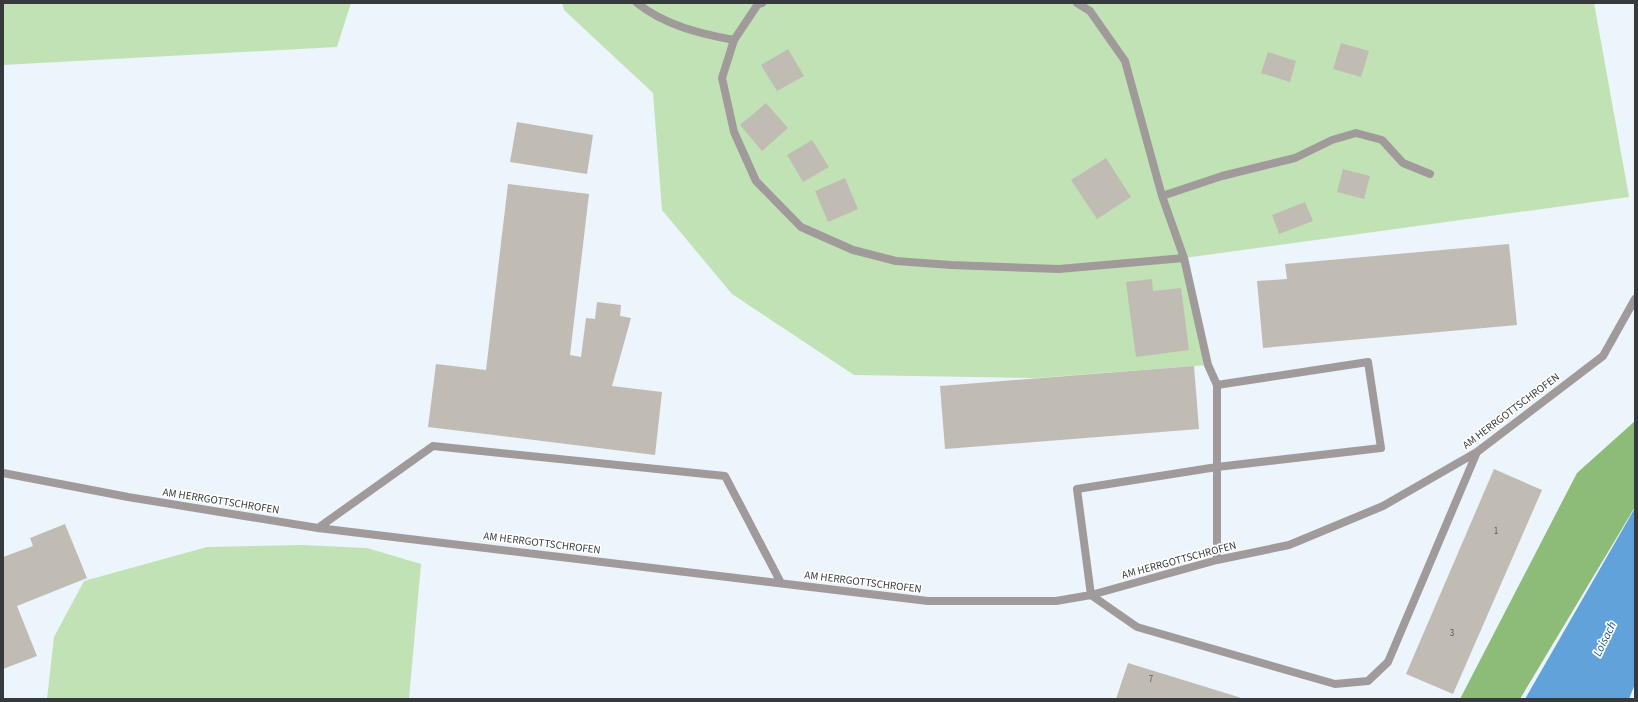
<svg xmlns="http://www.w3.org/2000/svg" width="1638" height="702" font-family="'Source Sans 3',sans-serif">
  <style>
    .green { fill: #c1e2b5 }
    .forest { fill: #8dbc79 }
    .water { fill: #62a2da }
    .building { fill: #c1bcb3 }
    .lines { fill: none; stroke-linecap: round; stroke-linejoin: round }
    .lane { stroke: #a09b9a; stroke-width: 8 }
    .labels { text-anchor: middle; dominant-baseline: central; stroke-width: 3.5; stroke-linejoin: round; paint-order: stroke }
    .number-label { font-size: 9px; fill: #5a5a5a }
    .street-label { font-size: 11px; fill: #373a3d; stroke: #fff }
    .water-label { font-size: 12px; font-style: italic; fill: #145b90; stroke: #fff }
  </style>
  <rect width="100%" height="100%" fill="#ecf4fc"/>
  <!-- green -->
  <path class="green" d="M3 3H351L337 47 3 65Z
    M562 3H1594L1629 197 1184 258 1208 365 1037 378 854 375 732 294 662 210 653 93 564 10Z
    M301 545 367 548 421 564 409 699H47L54 637 84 581 207 547Z"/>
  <!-- forest -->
  <path class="forest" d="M1635 421V507L1520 699H1460L1577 473Z"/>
  <!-- water -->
  <path class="water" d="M1635 508V684L1629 699H1525Z"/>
  <!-- building -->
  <path class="building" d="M1341 43 1369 51 1361 77 1333 69Z
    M788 49 804 76 777 91 761 65Z
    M1268 52 1296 61 1290 82 1261 73Z
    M766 103 788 128 762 151 740 125Z
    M517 122 593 135 587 174 510 162Z
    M812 140 829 167 803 182 787 155Z
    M1106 158 1131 197 1097 219 1071 180Z
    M1343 169 1370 176 1364 199 1337 192Z
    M845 178 858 209 828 222 815 191Z
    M508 184 589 194 570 355 581 357 586 318 595 319 597 302 621 305 620 316 631 318 612 386 662 392 655 455 428 427 436 364 486 370Z
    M1305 202 1313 221 1279 234 1272 215Z
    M1509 244 1517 325 1263 348 1257 281 1287 279 1285 264Z
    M1152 279 1153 291 1181 288 1189 350 1136 357 1126 282Z
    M1194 366 1199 429 945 449 940 386Z
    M1494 469 1542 490 1453 694 1406 674Z
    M65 524 87 578 17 606 37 656 3 669V557L33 546 30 538Z
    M1128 663 1232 695 1244 699H1116Z"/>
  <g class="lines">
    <!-- lane -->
    <path class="lane" d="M637 3C664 25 701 34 734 40
      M762 3 758 4 734 40 722 78 734 132 756 181 801 227 853 250 896 261 951 265 1059 269 1184 258
      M1077 3 1090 11 1125 61 1162 196 1184 258 1208 365 1217 385V560
      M1162 196 1222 176 1295 158 1332 140 1356 133 1382 140 1403 163 1430 174
      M1217 385 1368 362 1381 448 1217 467 1077 489 1091 595 1137 627 1335 684 1368 681 1388 662 1477 452
      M3 473 128 497 318 528 928 601H1056L1091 595 1217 560 1289 545 1383 506 1477 452 1603 356 1635 299
      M318 528 433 446 725 476 781 583"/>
  </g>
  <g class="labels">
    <!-- number labels -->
    <g class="number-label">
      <text x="1496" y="531">1</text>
      <text x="1452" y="633">3</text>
      <text x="1151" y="679">7</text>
    </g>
    <!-- street labels -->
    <g class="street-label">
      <text transform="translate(1511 411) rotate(-37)">AM HERRGOTTSCHROFEN</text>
      <text transform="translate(221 501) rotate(9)">AM HERRGOTTSCHROFEN</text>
      <text transform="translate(542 543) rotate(7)">AM HERRGOTTSCHROFEN</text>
      <text transform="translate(1179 560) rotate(-15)">AM HERRGOTTSCHROFEN</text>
      <text transform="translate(863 582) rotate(7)">AM HERRGOTTSCHROFEN</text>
    </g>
    <!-- water labels -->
    <g class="water-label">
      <text transform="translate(1605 639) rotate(-64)">Loisach</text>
    </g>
  </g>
  <!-- border -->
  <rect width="1638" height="702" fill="none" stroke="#373a3d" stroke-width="8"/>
</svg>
